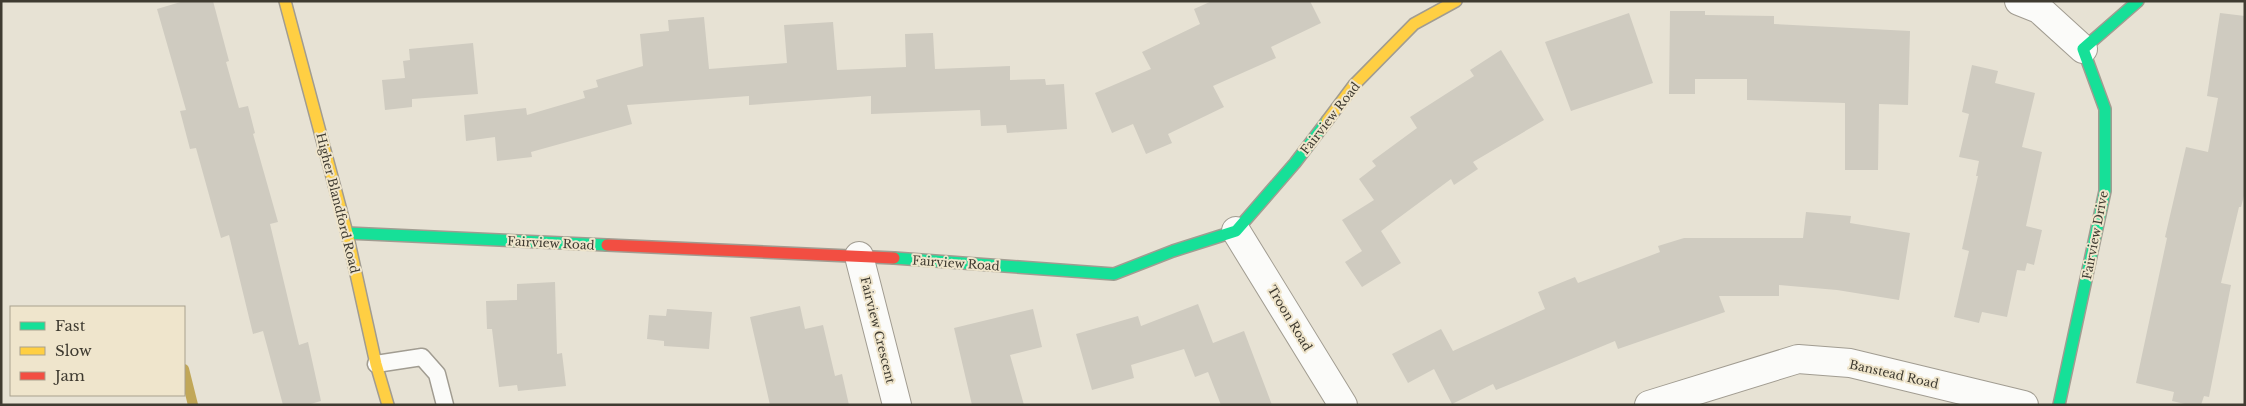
<svg xmlns="http://www.w3.org/2000/svg" width="2246" height="406" font-family="'Libre Baskerville',serif">
  <style>
    .lines { fill: none; stroke-linecap: round; stroke-linejoin: round }
    .stream { stroke: #c1a758; stroke-width: 10 }
    .building { fill: #cfcbc0 }
    .lane-casing { stroke: #a19c91; stroke-width: 19 }
    .street-casing { stroke: #a19c91; stroke-width: 30 }
    .fast-casing { stroke: #a19c91; stroke-width: 14 }
    .slow-casing { stroke: #a19c91; stroke-width: 14 }
    .jam-casing { stroke: #a19c91; stroke-width: 14 }
    .lane { stroke: #fbfbf9; stroke-width: 16 }
    .street { stroke: #fbfbf9; stroke-width: 28 }
    .fast { stroke: #16e098; stroke-width: 11 }
    .slow { stroke: #ffcf43; stroke-width: 11 }
    .jam { stroke: #f24e42; stroke-width: 11 }
    .labels { text-anchor: middle; dominant-baseline: central; stroke-width: 4; stroke-linejoin: round; paint-order: stroke }
    .street-label { font-size: 12px; fill: #3f3b31; stroke: #efe5cc }
  </style>
  <rect width="100%" height="100%" fill="#e7e2d4"/>
  <g class="lines">
    <!-- stream -->
    <path class="stream" d="M184 369 193 405"/>
  </g>
  <!-- building -->
  <path class="building" d="M184 1H213L229 61 226 62 239 108 248 106 255 133 253 134 278 222 270 224 299 345 308 342 321 401 307 405H283L263 331 253 334 229 235 221 238 196 148 190 149 180 111 186 110 157 9Z
    M1212 1H1310L1321 23 1271 47 1276 58 1213 86 1224 107 1168 134 1172 143 1146 154 1133 124 1112 133 1095 93 1151 69 1142 52 1200 24 1194 9Z
    M1670 11H1705V15L1774 16V24L1910 31 1908 105 1879 104 1878 170H1845V103L1747 100V79H1695V94H1669Z
    M1629 13 1653 83 1571 111 1545 42Z
    M2220 13 2245 16V192L2241 207H2239L2221 283 2231 285 2209 397 2204 396 2201 405H2189L2172 401 2174 392 2136 383 2167 238 2165 237 2186 147 2208 152 2218 98 2207 96Z
    M704 17 709 69 787 63 784 25 833 22 837 70 906 67 905 34 933 33 935 69 1010 66V80L1045 79 1046 85 1064 84 1067 129 1007 133 1006 125 981 126 980 110 871 114V96L749 105V96L627 105 632 124 531 152 532 157 497 161 495 137 466 141 464 115 526 108 527 115 585 98 583 91 598 87 596 80 643 66 640 34 669 31 668 20Z
    M473 43 478 94 412 99V107L385 110 382 80 405 78 403 61 410 60 409 49Z
    M1501 50 1544 120 1473 162 1478 169 1454 185 1451 179 1381 231 1401 263 1362 287 1345 262 1362 251 1342 220 1374 200 1359 179 1376 166 1372 161 1417 128 1410 117 1474 76 1470 70Z
    M1972 65 1998 71 1995 83 2035 93 2022 147 2042 152 2026 226 2042 230 2034 265 2027 263 2025 271 2017 270 2007 317 1982 312 1979 323 1954 317 1969 251 1962 249 1978 176H1976L1979 161 1959 157 1969 114 1962 112Z
    M1806 212 1851 216 1850 223 1910 233 1899 300 1837 290 1779 285V296H1719L1725 312 1618 349 1615 341 1496 390 1493 384 1452 404 1434 369 1408 383 1392 354 1441 329 1453 351 1545 309 1538 292 1575 277 1578 283 1660 252 1658 246 1684 238H1803Z
    M555 282 557 354 562 353 566 386 518 391 517 385 499 387 492 329H487L486 301 517 300V284Z
    M1198 304 1213 343 1244 331 1272 405H1221L1208 372 1195 377 1184 349 1131 365 1134 378 1092 390 1076 334 1138 316 1141 326Z
    M800 306 805 329 823 325 835 376 842 374 849 405H770L750 317Z
    M667 309 712 312 709 349 664 346V341L647 339 649 315 666 316Z
    M1033 309 1042 347 1010 355 1024 405H972L954 328Z"/>
  <g class="lines">
    <!-- lane casing -->
    <g class="lane-casing">
      <path id="lane" d="M376 364 422 357 437 374 445 405"/>
    </g>
    <!-- street casing -->
    <g class="street-casing">
      <path id="street" d="M2019 1 2039 9 2083 49
        M1236 231 1343 405
        M859 256 897 405
        M1649 405 1798 359 1850 363 2024 405"/>
    </g>
    <!-- fast casing -->
    <g class="fast-casing">
      <path id="fast" d="M347 233 607 245
        M894 258 1114 274 1173 251 1236 231 1295 163 1327 121
        M2059 405 2105 191V109L2083 49 2138 1"/>
    </g>
    <!-- slow casing -->
    <g class="slow-casing">
      <path id="slow" d="M285 1 347 233 376 364 388 405
        M1327 121 1354 85 1414 24 1456 1"/>
    </g>
    <!-- jam casing -->
    <g class="jam-casing">
      <path id="jam" d="M607 245 894 258"/>
    </g>
    <!-- lane -->
    <use href="#lane" class="lane"/>
    <!-- street -->
    <use href="#street" class="street"/>
    <!-- fast -->
    <use href="#fast" class="fast"/>
    <!-- slow -->
    <use href="#slow" class="slow"/>
    <!-- jam -->
    <use href="#jam" class="jam"/>
  </g>
  <g class="labels">
    <!-- street labels -->
    <g class="street-label">
      <text transform="translate(1330 118) rotate(-52)">Fairview Road</text>
      <text transform="translate(338 203) rotate(76)">Higher Blandford Road</text>
      <text transform="translate(2095 235) rotate(-79)">Fairview Drive</text>
      <text transform="translate(551 243) rotate(3)">Fairview Road</text>
      <text transform="translate(956 263) rotate(4)">Fairview Road</text>
      <text transform="translate(1290 318) rotate(59)">Troon Road</text>
      <text transform="translate(878 330) rotate(76)">Fairview Crescent</text>
      <text transform="translate(1894 374) rotate(13)">Banstead Road</text>
    </g>
  </g>
  <!-- border -->
  <rect width="2246" height="406" fill="none" stroke="#3f3b31" stroke-width="5"/>
  <!-- legend -->
  <rect x="10" y="306" width="175" height="90" fill="#efe5cc" stroke="#a9a18e"/>
  <rect x="20" y="322" width="25" height="8" fill="#16e098" stroke="#a9a18e"/>
  <text x="55" y="331" font-size="15" fill="#3f3b31">Fast</text>
  <rect x="20" y="347" width="25" height="8" fill="#ffcf43" stroke="#a9a18e"/>
  <text x="55" y="356" font-size="15" fill="#3f3b31">Slow</text>
  <rect x="20" y="372" width="25" height="8" fill="#f24e42" stroke="#a9a18e"/>
  <text x="55" y="381" font-size="15" fill="#3f3b31">Jam</text>
</svg>
